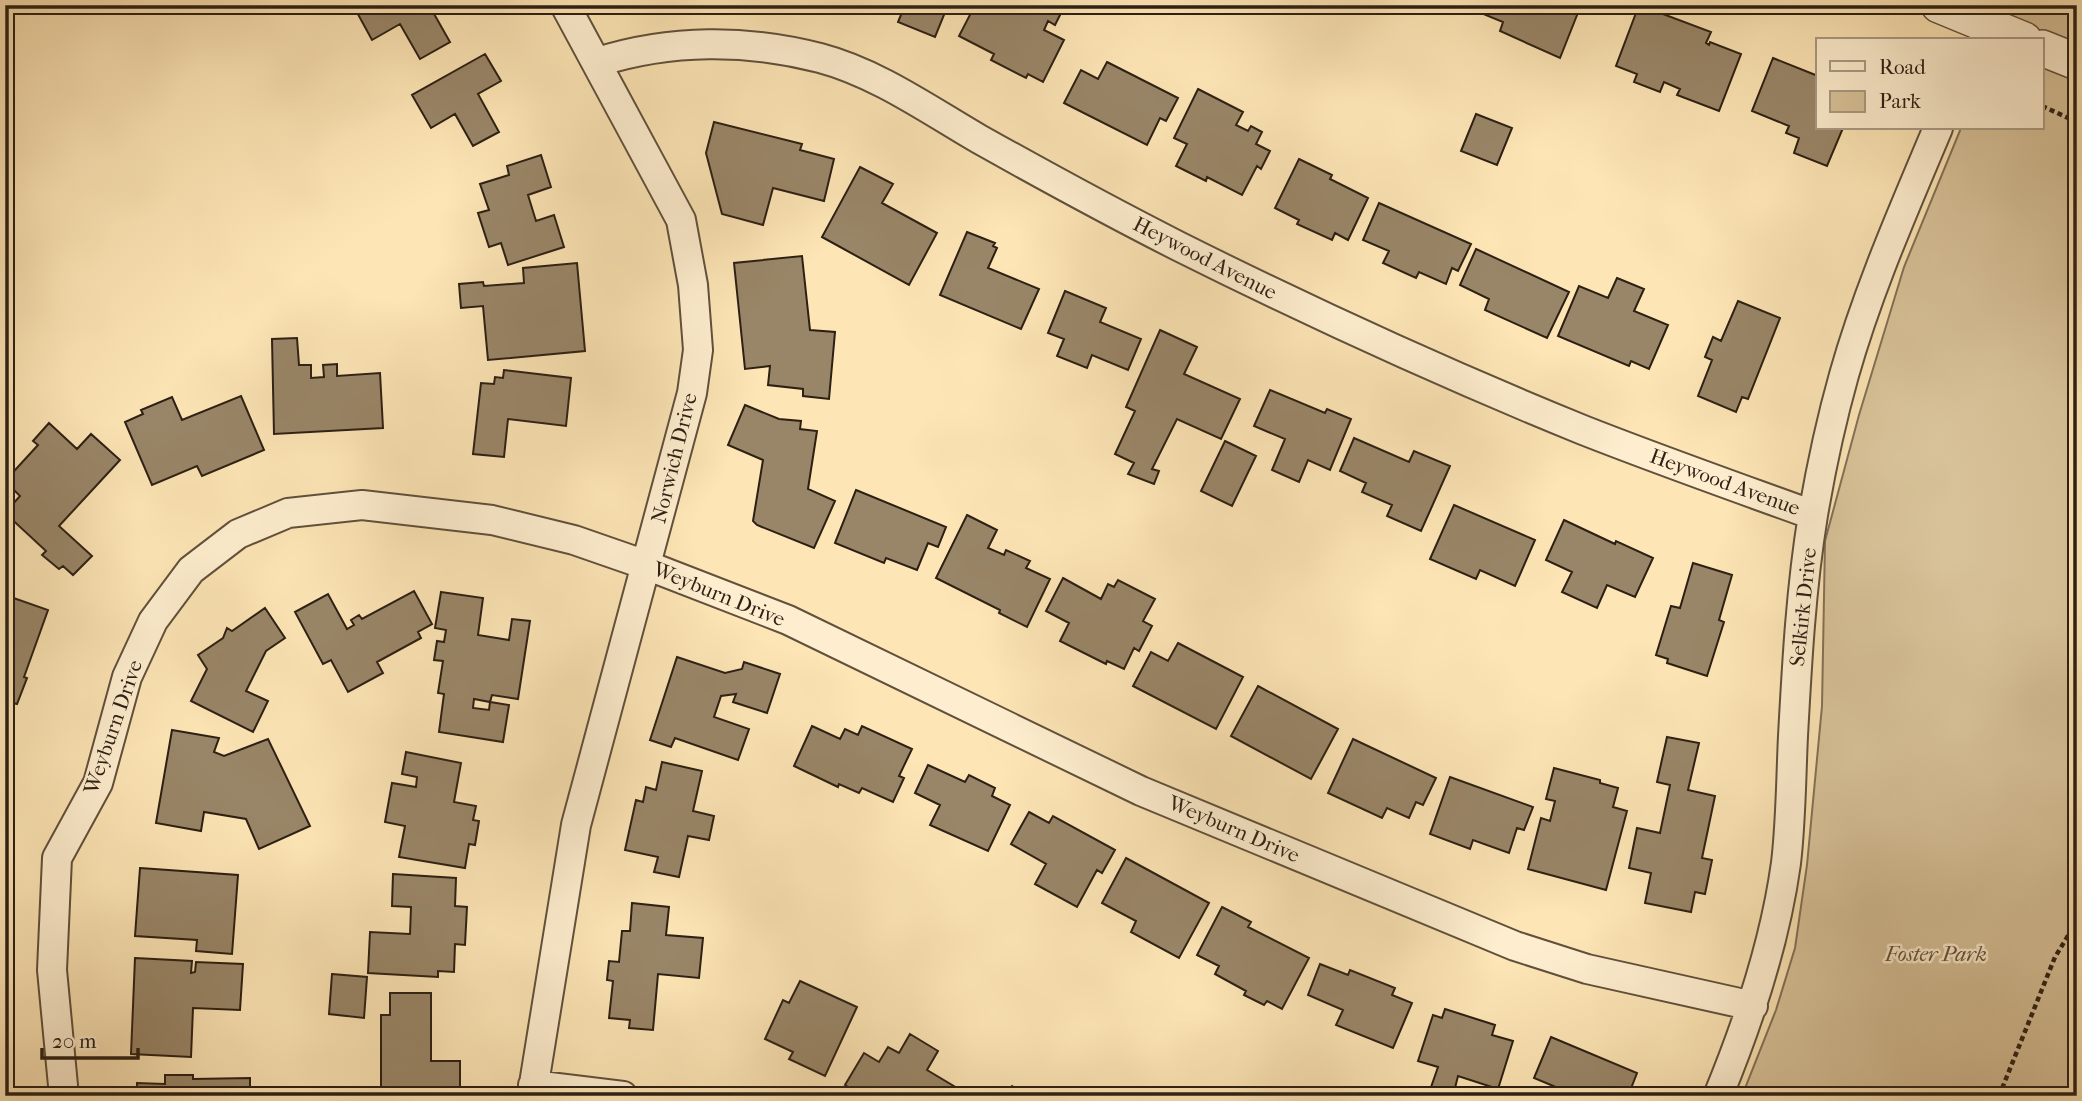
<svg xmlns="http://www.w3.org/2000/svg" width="2082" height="1101" font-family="'IM FELL French Canon',serif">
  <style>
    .green { fill: #d9c39a; stroke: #827157; stroke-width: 2 }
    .building { fill: #998668; stroke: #2c1f14; stroke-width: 2 }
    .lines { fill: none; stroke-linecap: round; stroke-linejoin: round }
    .minor-casing { stroke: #60503c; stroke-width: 32 }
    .tertiary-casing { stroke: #60503c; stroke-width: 38 }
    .path { stroke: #2c1f14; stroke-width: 4.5; stroke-dasharray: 5 3.5; stroke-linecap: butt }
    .minor { stroke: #feeecf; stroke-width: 28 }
    .tertiary { stroke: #feeecf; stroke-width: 35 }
    .labels { text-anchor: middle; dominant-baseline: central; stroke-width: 5; stroke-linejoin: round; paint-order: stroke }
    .street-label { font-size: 21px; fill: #2c1f14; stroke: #feeecf }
    .park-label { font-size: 21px; font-style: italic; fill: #60503c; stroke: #feeecf }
  </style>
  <rect width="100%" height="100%" fill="#fde5b5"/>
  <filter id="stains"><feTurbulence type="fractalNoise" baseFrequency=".00286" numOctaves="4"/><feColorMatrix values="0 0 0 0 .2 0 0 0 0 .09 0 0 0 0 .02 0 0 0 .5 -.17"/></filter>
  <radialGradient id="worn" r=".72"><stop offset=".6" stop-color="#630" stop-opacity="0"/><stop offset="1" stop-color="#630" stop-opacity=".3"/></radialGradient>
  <!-- green -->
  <path class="green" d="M2011 5H2077V1096H1742L1776 1010 1795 948 1807 865 1822 706 1825 541 1859 415 1904 267 1961 128H2042V40H1996Z"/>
  <!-- building -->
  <path class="building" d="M358 5H429L450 42 420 59 400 24 372 40 354 7Z
    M891 5H948L935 37 898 22 903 10Z
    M975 5 984 10 986 5H1057L1054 10 1061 13 1055 25 1048 21 1044 30 1064 40 1043 82 1028 74 1026 78 991 60 994 54 959 36Z
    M1478 5H1581L1560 58 1500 31 1503 22 1476 11Z
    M1639 5 1711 32 1706 43 1709 45 1710 42 1741 54 1719 111 1677 95 1680 89 1664 82 1660 92 1634 82 1637 74 1616 66Z
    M485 54 501 81 478 94 499 132 473 146 455 114 431 128 412 95Z
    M1773 58 1818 76V128H1843L1827 166 1794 153 1799 138 1786 133 1789 126 1752 111Z
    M1107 62 1178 98 1166 121 1160 118 1147 145 1064 103 1081 70 1098 79Z
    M1198 89 1243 112 1236 125 1248 131 1251 126 1262 132 1256 144 1270 151 1261 169 1257 166 1242 195 1207 177 1206 181 1176 166 1187 144 1174 138Z
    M1476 114 1512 128 1497 165 1461 151Z
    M714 122 802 144 800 150 834 159 824 201 773 188 763 225 722 214 706 153Z
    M541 155 551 187 528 195 536 221 554 215 564 247 508 265 501 243 489 247 478 213 489 210 480 184 509 175 507 166Z
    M1299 159 1332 175 1330 179 1368 198 1348 240 1335 233 1332 240 1297 224 1299 220 1275 208Z
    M860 167 893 184 882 203 937 233 909 285 822 237Z
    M1379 203 1471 244 1458 271 1452 268 1446 284 1419 272 1416 278 1383 263 1389 251 1363 240Z
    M967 232 995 243 993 246 997 248 988 268 1039 289 1021 329 940 295Z
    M1476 249 1569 292 1547 338 1485 310 1489 299 1460 285Z
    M802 256 810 330 835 332 829 399 803 396V389L768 385 770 366 745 369 734 263Z
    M577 263 585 351 488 360 483 306 461 308 459 284 483 282 484 286 524 283 523 268Z
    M1617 278 1644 289 1634 311 1668 325 1649 369 1631 361 1629 366 1558 336 1579 286 1608 298Z
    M1065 291 1106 308 1100 322 1141 339 1128 370 1092 355 1087 368 1057 356 1064 339 1048 333Z
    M1738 301 1780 318 1748 399 1742 397 1736 412 1698 396 1712 360 1705 357 1713 337 1721 341Z
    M1160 330 1197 347 1184 374 1240 399 1221 439 1177 419 1152 469 1159 471 1154 484 1128 474 1134 463 1115 454 1135 411 1126 407Z
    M297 338 299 365H311V378L324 377 323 365 337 364V376L380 373 383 428 274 434 272 339Z
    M504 370 571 378 566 426 508 419 504 457 473 454 481 383 494 384 495 377 503 378Z
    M1270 390 1325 413 1327 409 1351 419 1330 470 1308 460 1299 482 1272 470 1285 439 1254 426Z
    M241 396 264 450 202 476 197 466 152 485 125 422 143 414 141 410 172 397 182 420Z
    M745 405 779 419 801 421 800 429 817 431 808 489 835 501 814 548 757 525 753 521 763 460 728 445Z
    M49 423 77 449 91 434 120 460 59 526 92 556 73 575 63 566 59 569 42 555 46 551 5 513 20 496 5 481 38 445 33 441Z
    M1354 438 1409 462 1414 451 1450 466 1421 531 1387 516 1392 505 1362 492 1366 483 1340 471Z
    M1225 441 1256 456 1232 506 1201 491Z
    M856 490 946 527 938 547 928 543 917 570 886 558 884 563 835 543Z
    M1454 505 1535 540 1515 586 1480 570 1476 579 1430 559Z
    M967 515 997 530 988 548 1004 555 1006 550 1030 561 1026 568 1050 579 1027 627 999 613 1000 610 936 578Z
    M1564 520 1615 544 1616 541 1653 558 1635 597 1607 585 1597 608 1562 592 1572 572 1546 560Z
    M1693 563 1732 575 1719 620 1724 622 1707 676 1667 663 1668 659 1656 655 1671 606 1680 608Z
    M1063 578 1101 599 1108 584 1114 587 1118 580 1155 599 1143 621 1152 626 1139 651 1134 648 1124 669 1107 661 1106 664 1060 641 1069 623 1046 611Z
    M414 591 432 624 418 632 421 638 377 662 383 673 348 692 331 660 323 664 295 612 328 594 347 629 354 625 351 620 359 615 362 619Z
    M441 592 483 598 478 635 509 640 512 619 530 621 518 699 492 695 490 702 474 699 473 708 489 710 490 702 509 705 503 742 439 732 444 694 438 693 443 661 434 660 437 641 444 642 446 630 435 628Z
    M5 595 48 610 24 677 27 678 17 704 5 701Z
    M265 608 285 638 266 651 246 691 268 701 253 732 191 701 207 669 198 655 223 638 227 628 232 631Z
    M1178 643 1243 677 1216 729 1133 686 1151 652 1168 661Z
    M677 657 725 673 742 669 744 662 780 674 767 713 733 702 736 694 721 696 714 717 749 729 738 760 675 738 671 747 650 740Z
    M1258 686 1338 729 1311 779 1231 736Z
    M812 726 840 739 845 729 858 735 862 726 912 749 899 776 904 778 893 802 862 788 859 793 839 784 838 787 794 766Z
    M172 730 219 738 214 752 224 756 268 739 310 826 259 849 246 819 204 812 201 831 156 823Z
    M1667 737 1699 743 1688 790 1715 796 1702 858 1712 860 1705 894 1695 892 1691 912 1645 903 1651 873 1629 868 1637 828 1660 833 1670 785 1657 782Z
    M1353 739 1436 778 1423 805 1416 802 1409 818 1387 808 1382 818 1328 793Z
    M406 752 461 763 454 802 476 806 473 820 479 821 475 845 469 844 465 868 399 857 405 826 385 822 392 783 416 787 417 777 402 774Z
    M662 762 702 771 693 811 714 816 709 840 688 836 679 877 654 872 658 857 625 850 636 800 643 802 646 787 656 790Z
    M928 765 965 782 969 775 995 788 992 796 1010 805 988 851 930 825 940 805 915 793Z
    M1554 768 1600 780V783L1618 788 1613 807 1627 811 1606 890 1528 869 1541 818 1550 821 1555 801 1546 799Z
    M1450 777 1533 807 1524 830 1517 828 1509 853 1473 840 1470 849 1430 834Z
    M1029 812 1049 823 1053 816 1115 850 1102 873 1097 870 1077 907 1035 884 1046 864 1011 844Z
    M1126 858 1209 903 1179 958 1131 932 1136 921 1102 903Z
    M140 868 238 875 232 954 196 951 197 940 135 936Z
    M393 874 456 878 455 906 467 907 465 945 455 944 454 972 438 971V977L368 973 370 932 410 934 411 907 392 906Z
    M632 903 669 907 666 935 703 938 699 978 658 974 653 1030 629 1028 630 1020 609 1018 613 981 607 980 609 961 619 962 622 931H630Z
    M1222 907 1251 922 1248 927 1309 958 1282 1009 1267 1001 1264 1005 1244 995 1246 991 1215 974 1219 966 1197 955Z
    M135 958 192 961 191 973 195 972 196 962 243 964 240 1010 193 1008 191 1057 131 1054Z
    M1320 964 1348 975 1350 970 1395 988 1392 995 1412 1003 1393 1048 1336 1025 1343 1010 1308 995Z
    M332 974 367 977 364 1018 329 1014Z
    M800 981 857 1007 825 1076 789 1059 793 1052 765 1039 783 1000 789 1003Z
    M390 993H431V1061H460V1096H381V1015H390Z
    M1445 1009 1495 1025 1492 1035 1513 1041 1498 1089 1458 1076 1453 1096 1429 1093 1438 1067 1418 1061 1433 1015 1442 1018Z
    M910 1034 938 1051 927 1070 962 1091 960 1096H863L845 1085 864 1053 879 1062 888 1047 899 1053Z
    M1551 1037 1637 1073 1628 1096H1560L1563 1090 1534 1078Z
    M165 1075H193V1079L250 1078V1096H137V1083L165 1084Z
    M1012 1086 1029 1096H1005Z"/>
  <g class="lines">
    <!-- minor casing -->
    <g class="minor-casing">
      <path id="minor" d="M598 62C670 39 747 39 820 58 877 73 929 110 979 139 1045 176 1111 212 1178 246 1310 312 1445 374 1583 430 1659 460 1736 487 1813 515
        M533 1085 623 1096
        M64 1096 52 970 57 858 98 783 127 677 153 621 191 570 238 534 288 513 362 505 492 520 574 540 646 565 788 620 1141 791 1515 946 1587 969 1753 1006
        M532 1096 576 825 692 393 698 350 693 285 681 220 565 5
        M1718 1096C1749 1021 1775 943 1786 863 1791 821 1791 778 1793 736 1797 662 1801 588 1813 515 1821 468 1831 421 1844 375 1868 290 1904 209 1938 128"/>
    </g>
    <!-- tertiary casing -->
    <g class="tertiary-casing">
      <path id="tertiary" d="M1939 5 2024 40
        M2042 48 2077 62"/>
    </g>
    <!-- path -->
    <path class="path" d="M2042 106 2077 122
      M1999 1096 2055 957 2077 921"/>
    <!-- minor -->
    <use href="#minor" class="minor"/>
    <!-- tertiary -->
    <use href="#tertiary" class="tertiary"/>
  </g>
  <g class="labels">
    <!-- street labels -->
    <g class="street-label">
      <text transform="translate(1205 258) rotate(27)">Heywood Avenue</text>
      <text transform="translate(674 458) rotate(-76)">Norwich Drive</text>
      <text transform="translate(1725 482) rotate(20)">Heywood Avenue</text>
      <text transform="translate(719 594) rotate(22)">Weyburn Drive</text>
      <text transform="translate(1803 607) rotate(-84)">Selkirk Drive</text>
      <text transform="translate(113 727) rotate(-71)">Weyburn Drive</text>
      <text transform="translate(1234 829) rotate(23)">Weyburn Drive</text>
    </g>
    <!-- park labels -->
    <g class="park-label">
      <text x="1936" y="954">Foster Park</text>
    </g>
  </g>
  <!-- margin -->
  <rect width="2082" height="1101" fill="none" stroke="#fde5b5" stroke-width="28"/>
  <rect x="7" y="7" width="2068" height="1087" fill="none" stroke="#2c1f14" stroke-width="3.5"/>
  <rect x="14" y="14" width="2054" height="1073" fill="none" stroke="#2c1f14" stroke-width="2"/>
  <!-- legend -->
  <rect x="1816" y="38" width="228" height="91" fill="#feeecf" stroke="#aa9b84" stroke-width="2"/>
  <rect x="1830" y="61" width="35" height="10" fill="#feeecf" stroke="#aa9b84" stroke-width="2"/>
  <text x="1879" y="74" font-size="21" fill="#2c1f14">Road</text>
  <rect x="1830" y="91" width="35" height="21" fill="#d9c39a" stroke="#aa9b84" stroke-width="2"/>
  <text x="1879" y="108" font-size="21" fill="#2c1f14">Park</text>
  <!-- scale -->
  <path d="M42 1048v10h96v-10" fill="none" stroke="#2c1f14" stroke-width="3.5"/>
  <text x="52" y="1048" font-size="21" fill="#2c1f14" stroke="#feeecf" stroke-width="5" paint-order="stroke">20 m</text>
  <rect width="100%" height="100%" filter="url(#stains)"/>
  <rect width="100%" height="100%" fill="url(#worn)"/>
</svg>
